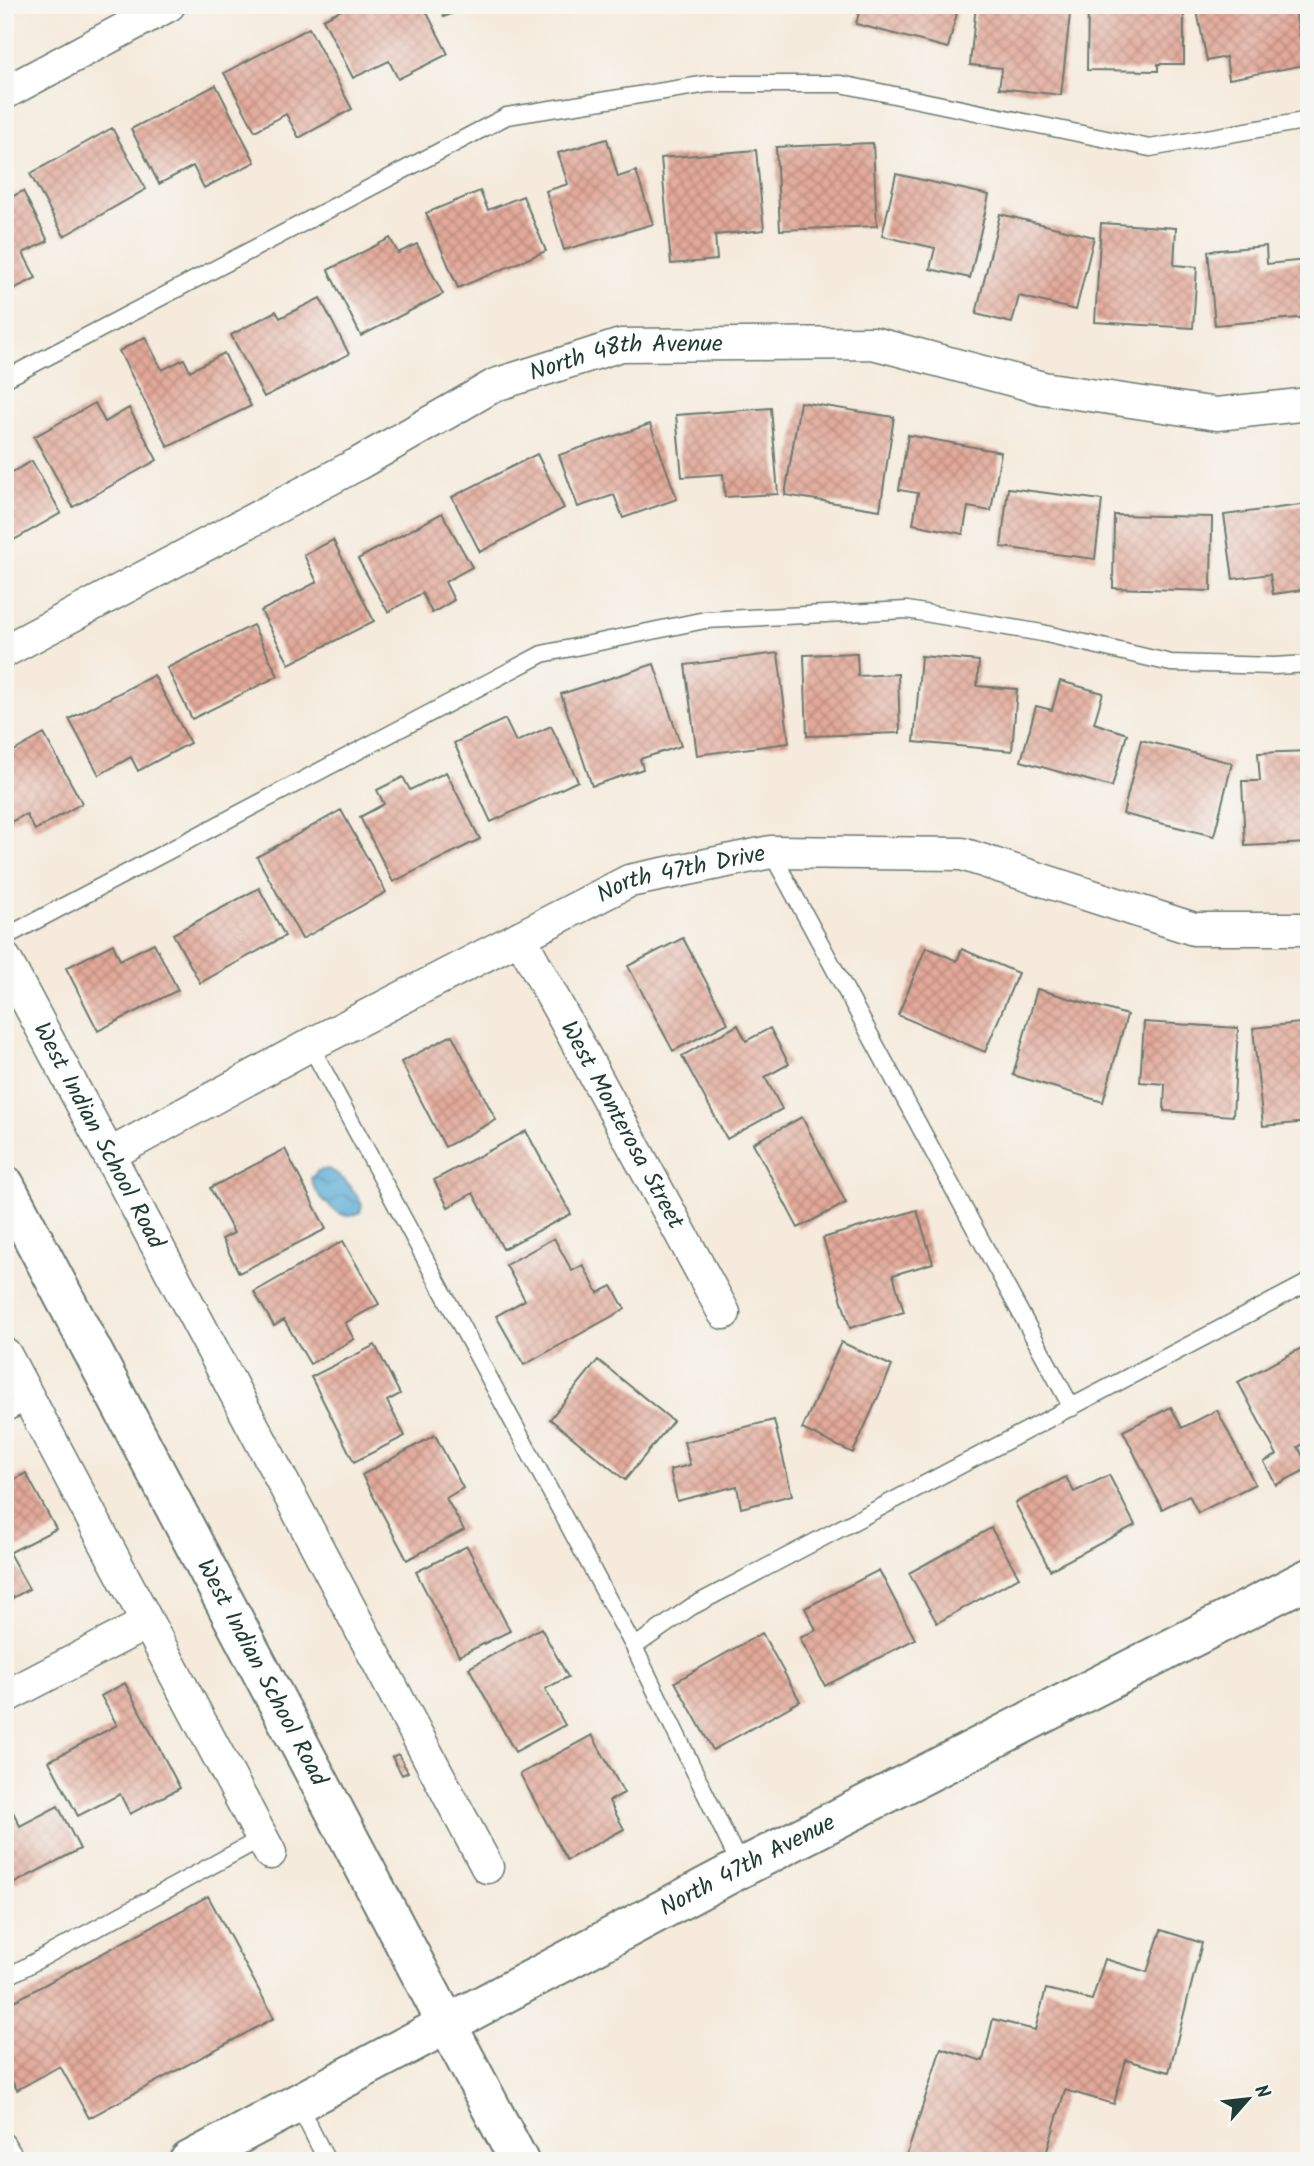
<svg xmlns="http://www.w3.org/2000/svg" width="1314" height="2166" font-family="Kalam,sans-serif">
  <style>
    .water { fill: url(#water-waves); stroke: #3e7586; stroke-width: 2 }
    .building { fill: url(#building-cross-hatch) }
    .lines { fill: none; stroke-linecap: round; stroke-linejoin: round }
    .service-casing { stroke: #6a7a6e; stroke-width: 19 }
    .minor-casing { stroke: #6a7a6e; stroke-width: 35 }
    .tertiary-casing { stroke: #6a7a6e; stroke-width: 42 }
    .secondary-casing { stroke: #6a7a6e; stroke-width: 42 }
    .service { stroke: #fff; stroke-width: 16 }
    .minor { stroke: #fff; stroke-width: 32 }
    .tertiary { stroke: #fff; stroke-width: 38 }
    .secondary { stroke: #fff; stroke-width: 38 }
    .labels { text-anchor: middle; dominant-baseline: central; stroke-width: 5; stroke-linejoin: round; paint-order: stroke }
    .street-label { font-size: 24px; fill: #1f3d34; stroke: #f6f6f2 }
  </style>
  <defs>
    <pattern id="water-waves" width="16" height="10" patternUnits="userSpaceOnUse" patternTransform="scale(1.75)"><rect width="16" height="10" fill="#5cadd7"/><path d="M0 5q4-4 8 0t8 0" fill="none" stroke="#4b8eaf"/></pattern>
    <pattern id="building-cross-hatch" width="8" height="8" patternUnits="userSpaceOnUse" patternTransform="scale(1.75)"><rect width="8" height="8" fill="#e3a99a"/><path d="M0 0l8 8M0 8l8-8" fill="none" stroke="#b78b7e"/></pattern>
  </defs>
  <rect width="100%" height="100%" fill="#f6f6f2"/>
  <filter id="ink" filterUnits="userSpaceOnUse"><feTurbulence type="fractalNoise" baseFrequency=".0143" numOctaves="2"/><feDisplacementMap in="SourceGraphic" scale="14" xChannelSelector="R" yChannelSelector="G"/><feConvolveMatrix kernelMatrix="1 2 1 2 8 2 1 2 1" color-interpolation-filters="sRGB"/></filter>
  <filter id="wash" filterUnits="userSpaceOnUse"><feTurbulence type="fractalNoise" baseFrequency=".00686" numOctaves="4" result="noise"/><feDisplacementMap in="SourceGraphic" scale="28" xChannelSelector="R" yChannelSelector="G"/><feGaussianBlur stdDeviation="1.57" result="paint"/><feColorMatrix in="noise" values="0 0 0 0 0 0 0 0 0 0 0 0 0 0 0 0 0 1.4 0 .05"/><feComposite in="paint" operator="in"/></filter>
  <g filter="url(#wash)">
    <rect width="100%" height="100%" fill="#f5eadb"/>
    <!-- water -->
    <path class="water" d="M328 1169C343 1175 355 1191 362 1205L360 1212C356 1214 353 1216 349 1216 335 1216 312 1191 311 1178L318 1171Z"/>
    <g id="blocks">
      <!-- building -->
      <path class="building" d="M351 5H423L448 54 398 79 389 61 353 78 323 19Z
        M440 5H473L444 17Z
        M861 5H959L948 48 856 24Z
        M976 5H1071L1061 95 999 88 1002 68 970 65Z
        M1088 5H1184V64H1158V71L1087 70Z
        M1199 5H1294L1305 65 1229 79 1226 57 1207 61 1196 6Z
        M309 28 352 109 299 138 286 114 255 131 224 73Z
        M216 85 255 162 204 188 193 166 159 184 131 129Z
        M112 128 146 189 64 236 30 174Z
        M607 139 618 177 636 171 653 224 564 250 546 191 568 184 558 153Z
        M873 143 877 226 780 230 776 147Z
        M756 150 764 230 715 235 717 260 671 264 661 158Z
        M896 174 989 195 970 278 930 269 935 248 882 236Z
        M23 191 48 241 23 253 36 278 5 293V200Z
        M480 191 488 210 523 196 546 251 458 288 426 213Z
        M1000 214 1094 237 1076 310 1019 296 1012 323 976 314Z
        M1101 223 1176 228 1174 265 1197 267 1193 328 1095 322Z
        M390 238 398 253 417 244 443 294 361 336 328 270Z
        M1266 246 1267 264 1306 260 1309 317 1215 325 1208 251Z
        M320 298 349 354 264 397 231 335 276 311 280 318Z
        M145 337 162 370 184 359 190 371 224 353 251 406 168 447 119 351Z
        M800 402 894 417 880 510 785 495Z
        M95 403 105 422 129 408 157 460 73 507 34 437Z
        M771 408 778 494 725 497 723 474 682 477 676 415Z
        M650 424 677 499 623 518 614 495 578 507 559 455Z
        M908 435 1001 452 991 511 968 507 963 534 913 524 918 493 899 490Z
        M537 454 564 508 480 552 452 497Z
        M32 461 61 513 5 545V476Z
        M1008 488 1102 500 1095 559 1001 547Z
        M1309 504V589L1273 594 1270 574 1233 579 1224 515Z
        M442 513 472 567 445 582 454 600 432 613 422 593 388 612 358 559Z
        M1114 515 1212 517 1211 591 1113 588Z
        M333 540 374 621 289 664 261 611 317 582 304 555Z
        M253 625 278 676 192 719 167 668Z
        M778 653 789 743 697 755 685 665Z
        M857 653 858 676 898 674 900 733 807 736 804 655Z
        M921 656 979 661 977 686 1017 689 1012 751 914 742Z
        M654 664 681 746 640 759 643 769 592 786 561 694Z
        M154 675 190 743 138 771 131 757 99 775 69 719Z
        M1060 681 1103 693 1094 723 1127 734 1112 787 1021 761 1036 706 1052 710Z
        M505 719 516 742 551 726 578 781 491 822 454 743Z
        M44 734 82 803 35 830 26 814 5 825V756Z
        M1141 740 1232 763 1214 836 1123 814Z
        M1309 751V843L1245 846 1242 781H1260L1258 753Z
        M446 772 480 839 393 882 360 817 384 804 377 790 403 777 410 790Z
        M341 810 386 892 302 939 257 857Z
        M259 888 285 936 200 983 173 934Z
        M683 938 728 1023 673 1051 628 966Z
        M154 943 178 990 98 1031 66 968 113 944 120 960Z
        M926 947 957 961 962 949 1018 973 985 1052 898 1015Z
        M1037 989 1127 1015 1103 1102 1013 1075Z
        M1144 1022 1238 1028 1233 1116 1164 1111 1165 1084 1140 1082Z
        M1309 1022V1122L1263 1126 1253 1028Z
        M738 1025 746 1041 770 1028 789 1064 765 1077 782 1109 727 1139 682 1056Z
        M452 1035 496 1120 445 1147 401 1062Z
        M802 1117 846 1203 798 1228 753 1143Z
        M526 1131 571 1214 503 1249 473 1193 448 1207 434 1180Z
        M285 1149 326 1229 239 1273 222 1239 234 1233 210 1188Z
        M917 1210 933 1263 893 1275 904 1312 850 1328 823 1238Z
        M554 1238 572 1271 583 1265 598 1293 612 1286 625 1309 524 1365 496 1316 525 1300 506 1265Z
        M343 1241 379 1304 345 1323 354 1339 310 1364 284 1320 274 1326 254 1292Z
        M841 1342 892 1366 853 1453 802 1429Z
        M1309 1344V1441L1298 1447 1309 1468 1276 1485 1264 1462 1277 1455 1238 1382Z
        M375 1345 400 1394 387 1401 405 1436 354 1462 311 1377Z
        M598 1360 673 1421 625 1480 550 1419Z
        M1171 1407 1182 1428 1217 1410 1255 1484 1198 1513 1189 1495 1162 1509 1123 1431Z
        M774 1420 792 1495 741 1508 737 1486 677 1501 670 1470 690 1465 684 1442Z
        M435 1435 463 1488 446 1498 464 1530 407 1560 362 1475Z
        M26 1473 56 1529 9 1553 29 1589 5 1602V1484Z
        M1109 1475 1135 1525 1050 1570 1015 1503 1066 1477 1074 1492Z
        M991 1528 1019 1577 937 1623 909 1573Z
        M467 1546 510 1631 459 1656 416 1572Z
        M879 1570 915 1639 825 1686 800 1638 816 1630 805 1608Z
        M541 1628 568 1677 545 1689 565 1725 515 1752 469 1668Z
        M762 1633 800 1701 713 1750 675 1682Z
        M125 1683 180 1788 130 1814 120 1794 78 1816 49 1761 117 1725 101 1696Z
        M592 1735 624 1793 609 1801 624 1829 567 1860 520 1774Z
        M398 1754 408 1772 402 1775 392 1757Z
        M5 1796 20 1826 58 1806 80 1849 5 1888Z
        M208 1896 274 2018 89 2118 60 2066 17 2090 5 2069V2006Z
        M1161 1930 1202 1943 1169 2072 1126 2060 1114 2104 1065 2090 1044 2161H905L941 2048 983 2061 993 2019 1035 2030 1046 1989 1092 2000 1105 1959 1147 1972Z"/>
    </g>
  </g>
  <g filter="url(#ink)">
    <use href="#blocks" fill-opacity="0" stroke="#6a7a6e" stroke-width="2"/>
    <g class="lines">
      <!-- service casing -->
      <g class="service-casing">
        <path id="service" d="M5 379 507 116 708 84H841L1150 148 1309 120
          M771 852 1072 1408
          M5 937 542 654 705 620 907 610 1042 633 1171 663 1274 666 1309 664
          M310 1045 634 1647 741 1867
          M5 1414 30 1401
          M634 1647 691 1607 1309 1282
          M5 1978 262 1838
          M297 2102 327 2161
          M5 2141 18 2161"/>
      </g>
      <!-- minor casing -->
      <g class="minor-casing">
        <g id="minor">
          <path d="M5 93 169 5"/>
          <path id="s1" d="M5 651 356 465 495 385 621 345 873 343 1043 388 1217 414 1309 404"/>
          <path id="s2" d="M520 937 724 1313"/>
          <path id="s3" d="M5 959 487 1867"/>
          <path id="s4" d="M109 1155 310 1045 629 881 771 852 962 854 1194 929H1309"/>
          <path d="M5 1354 270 1853"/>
          <path d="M5 1697 147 1623"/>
        </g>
      </g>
      <!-- tertiary casing -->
      <g class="tertiary-casing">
        <g id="tertiary">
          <path id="s5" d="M189 2161 741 1868 1309 1578"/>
        </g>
      </g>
      <!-- secondary casing -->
      <g class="secondary-casing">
        <g id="secondary">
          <path id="s6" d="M5 1185 519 2161"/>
        </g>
      </g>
      <!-- service -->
      <use href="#service" class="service"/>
      <!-- minor -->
      <use href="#minor" class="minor"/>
      <!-- tertiary -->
      <use href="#tertiary" class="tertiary"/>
      <!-- secondary -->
      <use href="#secondary" class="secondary"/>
    </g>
  </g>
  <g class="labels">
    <!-- street labels -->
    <g class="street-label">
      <text stroke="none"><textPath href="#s1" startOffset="693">North 48th Avenue</textPath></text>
      <text stroke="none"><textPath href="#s4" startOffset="640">North 47th Drive</textPath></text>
      <text stroke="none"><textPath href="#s2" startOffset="214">West Monterosa Street</textPath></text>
      <text stroke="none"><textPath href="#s3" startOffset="200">West Indian School Road</textPath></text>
      <text stroke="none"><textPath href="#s6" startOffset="551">West Indian School Road</textPath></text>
      <text stroke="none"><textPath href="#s5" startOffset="632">North 47th Avenue</textPath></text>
    </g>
  </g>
  <!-- margin -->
  <rect width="1314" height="2166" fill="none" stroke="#f6f6f2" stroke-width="28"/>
  <!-- north arrow -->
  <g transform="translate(1248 2099) rotate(62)" stroke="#f6f6f2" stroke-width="5" paint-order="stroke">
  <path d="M0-5L12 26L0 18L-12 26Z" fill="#1f3d34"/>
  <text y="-10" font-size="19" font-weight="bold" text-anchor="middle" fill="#1f3d34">N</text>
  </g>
</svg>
